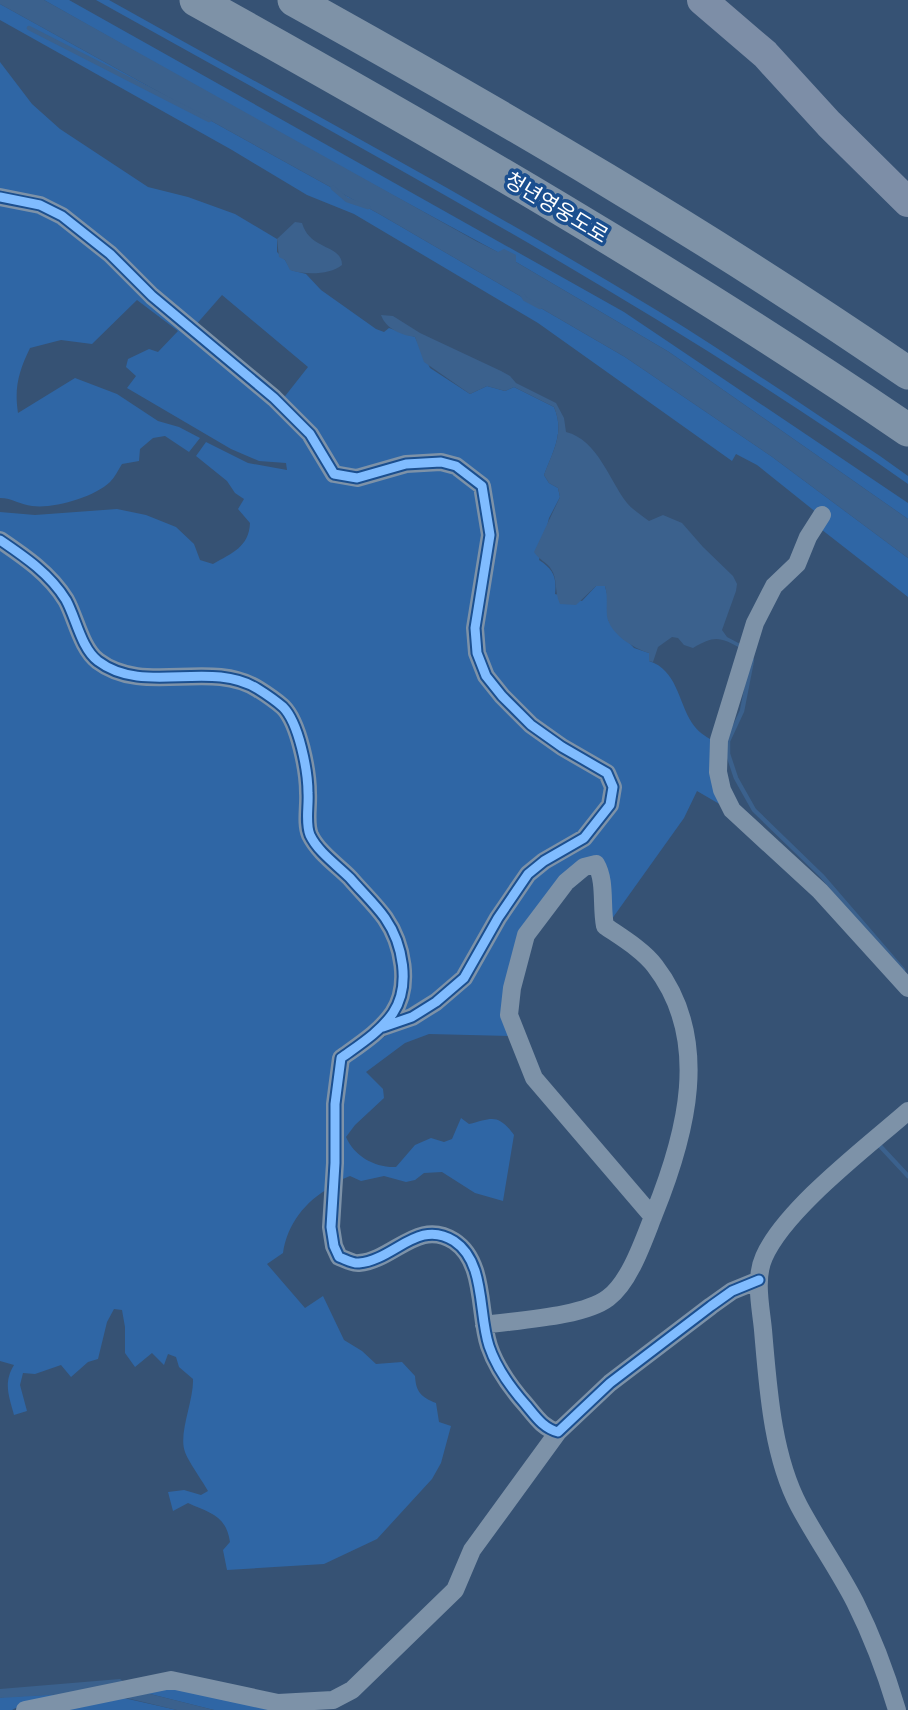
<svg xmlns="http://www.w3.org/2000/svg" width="908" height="1710" font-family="'IBM Plex Sans','Noto Sans KR',sans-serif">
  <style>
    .green { fill: #2f66a5 }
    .water { fill: #3b618d }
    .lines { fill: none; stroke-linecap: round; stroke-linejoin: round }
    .stream { stroke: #3b618d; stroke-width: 4.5 }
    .minor { stroke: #7d92a8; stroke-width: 18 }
    .primary { stroke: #7d8ea7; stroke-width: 30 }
    .motorway { stroke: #7e92a7; stroke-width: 33 }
    .cycleway-casing { stroke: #1b4f8f; stroke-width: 13 }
    .cycleway { stroke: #80bcff; stroke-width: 9 }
    .labels { text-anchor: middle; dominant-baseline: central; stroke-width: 7; stroke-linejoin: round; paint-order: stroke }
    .street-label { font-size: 21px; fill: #fff; stroke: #1b4f8f }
  </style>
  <rect width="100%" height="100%" fill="#365274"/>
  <!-- green -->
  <path class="green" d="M44 0H69L624 312 908 503V519L669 352 516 262 273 130Z
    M96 0H109C293 103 478 202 658 311 733 357 806 408 880 456L908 476V484C650 302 371 154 96 0Z
    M0 4 381 215 625 357 771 456 908 558V597L817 526V513L757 465 736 454 732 461 538 323 354 214 307 195 232 150 0 20Z
    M0 62 32 104 60 129 148 187 188 197 235 214 277 239V252L285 260 291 270 306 274 321 290 376 329 384 332 389 328 415 337 430 368 470 394 487 386 505 391 514 387 554 407C565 432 553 451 544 475L549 483 558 488 560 497 549 518 539 560C553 569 557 577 555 594L582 601 596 586H605L607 594 608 620 634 648 649 653V661C677 670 678 701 692 723 697 731 705 736 713 741L728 809 697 791 684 818 609 923 598 858 521 933 511 1036 429 1034 405 1043 366 1072 383 1089 384 1098 355 1125 346 1137C354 1156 375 1168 396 1167L415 1145 431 1138 444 1142 452 1139 461 1118 469 1124C492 1118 498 1113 514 1135L503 1201 475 1193 442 1172 424 1173 415 1180 406 1182 384 1176 361 1181 350 1176 338 1181 344 1060 438 1006 532 877 566 854 618 787 505 693 481 652 493 513 459 462 357 473 337 469 282 400 308 367 222 295 194 327 114 251 0 192Z
    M0 199 61 218 272 399 333 476 424 464 470 479 486 515 477 602 484 677 606 774 611 788 597 819 543 859 462 977 401 1014 405 961 313 834 303 740 257 684 125 670 97 656 69 598 0 535V512L35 515 117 509 146 515 176 527 194 544 200 560 213 564C232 553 249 547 250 523L238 509 244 499 235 493 227 481 196 456 206 442 248 463 287 470 286 463 259 461 231 449 127 388 136 376 126 367 128 359 149 349 158 352 178 331 137 300 92 344 61 340 30 348C19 371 14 387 18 413L75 378 117 394 158 421 179 427 200 438 189 452 165 436 153 438 140 449 139 461 122 464C118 470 115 477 110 482 94 497 54 509 32 506 21 505 12 498 0 498Z
    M0 543 33 567 108 671 232 683 282 711 297 742 304 817 383 919 399 962 390 1012 338 1056 331 1187C305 1201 287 1225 283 1253L267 1264 305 1308 323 1296 344 1340 362 1351 376 1364 402 1362 415 1376C416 1392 421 1397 436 1403L439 1422 451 1426 441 1463 432 1479 377 1539 324 1564 227 1570 223 1550 230 1542C226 1515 210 1513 188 1503L173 1511 168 1492 184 1490 201 1495 208 1491C202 1480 188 1461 185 1452 178 1434 194 1400 193 1379L179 1367 176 1357 168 1354 164 1365 152 1353 135 1367 125 1353V1327L122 1310 114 1309 107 1322 98 1359 88 1362 71 1377 61 1365 35 1374 23 1373 20 1385 27 1411 14 1415C9 1396 3 1383 14 1365L0 1361Z
    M172 1683 308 1710H214L138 1691Z
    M82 1693 25 1703 12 1710H0V1698L4 1697Z
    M115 1696 177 1710H61Z"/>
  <!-- water -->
  <path class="water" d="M0 0H44L476 241 498 252 504 249 516 255V262L669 352 908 519V558L771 456 625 357 381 215 0 4Z
    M295 222 302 223C310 251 342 244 342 265 330 275 305 275 290 270L285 260 279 257 277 239Z
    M381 315 393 316 420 333 501 371 510 376 516 383 556 403 564 418 566 432C598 440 609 480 627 503 633 510 641 515 649 521L663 515 682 523 703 547 733 576 737 584 736 591 722 630 727 637 744 646 742 649C720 637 715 635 693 648L684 645 678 638 672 637 658 647 653 662 649 661V653C633 648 610 634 607 616 606 605 608 596 605 586H596L576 605 560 604C554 591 558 579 551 569 547 562 539 560 534 552L560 497 558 488 549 483 544 475C553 451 565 433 554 407L514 387 505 391 487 386 470 394 424 362 415 337C401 335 386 329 381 315Z
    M120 1679 138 1691 214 1710H177L101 1692 0 1698V1689Z"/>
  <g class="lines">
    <!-- stream -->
    <path class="stream" d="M29 28 209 120
      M333 188 347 200 368 207
      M522 294 525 299 540 307
      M752 660 742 711 728 741V754L736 778 754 810 822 876 903 970
      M880 1146 908 1176"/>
    <!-- minor -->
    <path class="minor" d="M0 197 40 205 62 216 110 254 152 296 274 398 310 434 334 474 357 478 406 464 441 462 456 466 482 486 490 535 475 628 477 653 486 676 502 696 531 725 562 747 607 773 613 787 610 805 584 838 544 861 528 874 498 918 464 978 436 1002 412 1017 383 1027
      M822 515 808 537 797 564 774 586 755 623 719 740 718 772 722 790 732 810 820 891 908 988
      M0 540C25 557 50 574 66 600 76 618 81 648 98 661 144 696 210 659 258 689 266 694 276 701 283 707 299 723 308 771 308 793 309 806 305 823 310 835 318 852 337 865 350 878 361 891 375 904 385 918 403 944 411 986 393 1013 380 1032 359 1045 341 1058L335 1104V1163L331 1227 334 1246 339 1257C345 1259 353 1264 359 1263 394 1260 418 1218 454 1241 486 1262 478 1313 489 1346 496 1367 511 1388 526 1405 536 1417 543 1428 558 1432L610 1383 711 1306 732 1291 759 1280
      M484 1325C517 1320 583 1317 608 1298 630 1282 644 1239 654 1214 686 1135 712 1040 655 966 643 950 621 937 605 926 601 906 606 881 596 864L584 867 566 882 526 935 512 988 509 1015 534 1078 653 1217
      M25 1710 171 1680 278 1703 333 1700 352 1690 455 1590 472 1550 558 1432
      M897 1710C886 1673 872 1636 855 1602 838 1569 816 1538 799 1506 772 1455 768 1387 763 1330 761 1308 754 1279 764 1257 785 1209 867 1147 908 1111"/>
    <!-- primary -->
    <path class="primary" d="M702 0 765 54 829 124 908 202"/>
    <!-- motorway -->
    <path class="motorway" d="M196 0C439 135 679 274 908 430
      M294 0C503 116 710 237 908 373"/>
    <!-- cycleway casing -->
    <g class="cycleway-casing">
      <path id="cycleway" d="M0 197 40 205 62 216 110 254 152 296 274 398 310 434 334 474 357 478 406 464 441 462 456 466 482 486 490 535 475 628 477 653 486 676 502 696 531 725 562 747 607 773 613 787 610 805 584 838 544 861 528 874 498 918 464 978 436 1002 412 1017 383 1027
        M0 540C25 557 50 574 66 600 76 618 81 648 98 661 144 696 210 659 258 689 266 694 276 701 283 707 299 723 308 771 308 793 309 806 305 823 310 835 318 852 337 865 350 878 361 891 375 904 385 918 403 944 411 986 393 1013 380 1032 359 1045 341 1058L335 1104V1163L331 1227 334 1246 339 1257C345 1259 353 1264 359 1263 394 1260 418 1218 454 1241 486 1262 478 1313 489 1346 496 1367 511 1388 526 1405 536 1417 543 1428 558 1432L610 1383 711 1306 732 1291 759 1280"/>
    </g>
    <!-- cycleway -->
    <use href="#cycleway" class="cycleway"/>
  </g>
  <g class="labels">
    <!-- street labels -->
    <g class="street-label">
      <text transform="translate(557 207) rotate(31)">청년영웅도로</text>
    </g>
  </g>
</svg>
